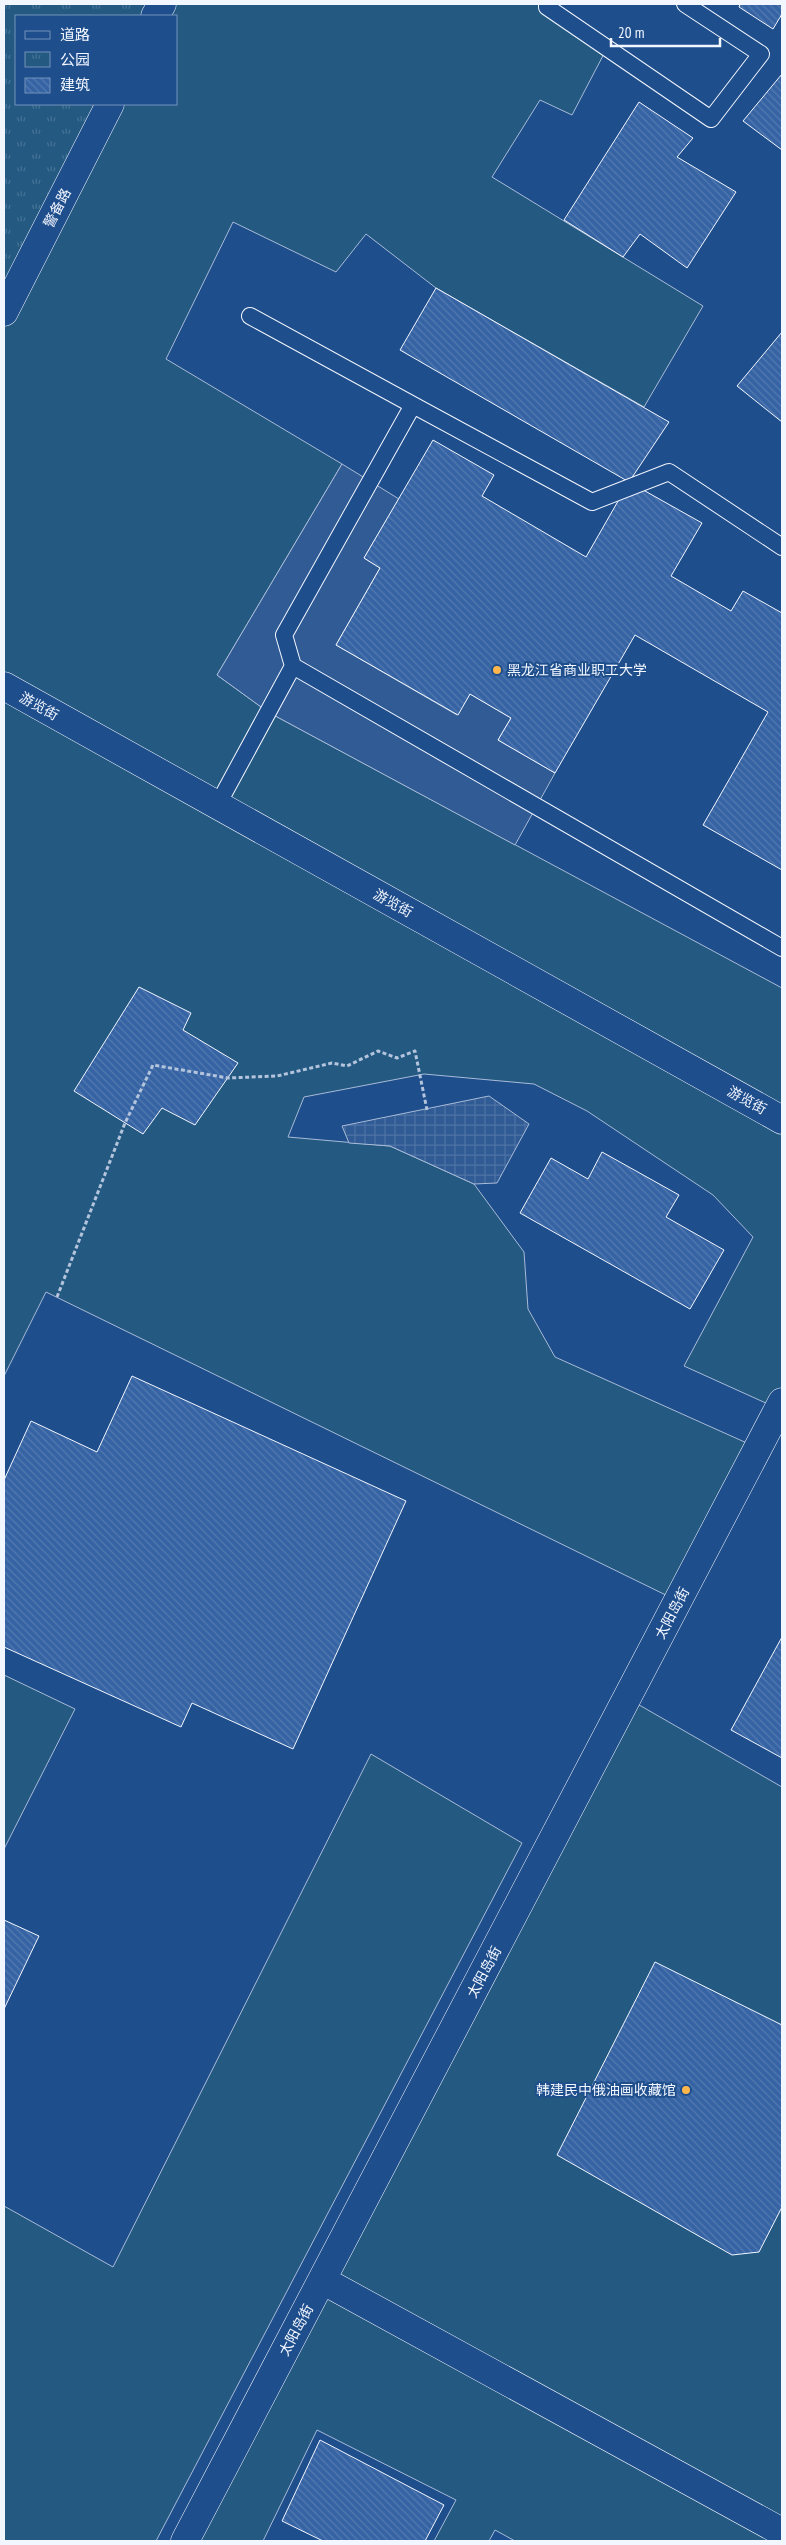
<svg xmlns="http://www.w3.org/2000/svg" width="786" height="2545" font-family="'PT Sans Narrow','Noto Sans SC',sans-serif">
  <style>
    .grass { fill: #245a82; stroke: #a8bbd7 }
    .park { fill: url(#park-tufts); stroke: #a8bbd7 }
    .parking { fill: #305b95; stroke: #a8bbd7 }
    .plaza { fill: url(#plaza-grid); stroke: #a8bbd7 }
    .building { fill: url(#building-back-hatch); stroke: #f2f6ff }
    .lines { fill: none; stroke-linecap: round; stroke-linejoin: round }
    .service-casing { stroke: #f2f6ff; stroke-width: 18 }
    .minor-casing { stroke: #f2f6ff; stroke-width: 29 }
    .tertiary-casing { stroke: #f2f6ff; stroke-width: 29 }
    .path { stroke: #b3c4dc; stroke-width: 3; stroke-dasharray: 4 2.5; stroke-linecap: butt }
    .service { stroke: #1f4e8c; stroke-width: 16 }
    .minor { stroke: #1f4e8c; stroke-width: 28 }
    .tertiary { stroke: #1f4e8c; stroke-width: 28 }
    .poi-dot { fill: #ffb74d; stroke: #1f4e8c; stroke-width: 2 }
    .labels { text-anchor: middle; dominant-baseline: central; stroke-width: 4; stroke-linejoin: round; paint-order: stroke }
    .street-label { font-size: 14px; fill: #f2f6ff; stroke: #1f4e8c }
    .poi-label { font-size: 14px; fill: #f2f6ff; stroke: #1f4e8c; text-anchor: start }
  </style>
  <defs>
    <pattern id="park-tufts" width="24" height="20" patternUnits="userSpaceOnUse" patternTransform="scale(1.25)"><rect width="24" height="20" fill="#245a82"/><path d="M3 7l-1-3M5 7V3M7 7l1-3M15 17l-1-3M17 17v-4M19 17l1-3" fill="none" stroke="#447295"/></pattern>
    <pattern id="plaza-grid" width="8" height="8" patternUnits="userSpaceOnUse" patternTransform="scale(1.25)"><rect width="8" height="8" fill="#305b95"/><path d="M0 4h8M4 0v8" fill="none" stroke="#4e73a5"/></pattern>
    <pattern id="building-back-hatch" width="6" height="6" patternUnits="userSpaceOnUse" patternTransform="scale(1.25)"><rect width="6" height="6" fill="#3563a3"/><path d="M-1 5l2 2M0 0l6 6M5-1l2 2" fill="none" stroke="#537ab1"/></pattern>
  </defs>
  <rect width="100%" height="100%" fill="#1f4e8c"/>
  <!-- grass -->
  <path class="grass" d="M166 4H547L607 48 572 115 540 100 492 177 703 306 644 407 436 288 366 234 336 272 233 222 166 359 342 464 217 675 268 712 782 988V1402L779 1409 684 1366 753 1237 713 1195 587 1111 534 1084 424 1074 304 1097 288 1137 390 1146 474 1184 524 1252 528 1309 555 1357 758 1448 678 1601 46 1292 4 1376V317L114 104H176V16H159Z
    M4 1675 75 1709 4 1849Z
    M627 1698 782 1787V2541H515L495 2530 489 2541H434L456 2500 317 2430 263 2541H185Z
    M371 1754 522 1843 156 2541H4V2206L113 2267Z"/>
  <!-- park -->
  <path class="park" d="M4 4H149L143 16H16V104H99L4 291Z"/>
  <!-- parking -->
  <path class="parking" d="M342 464 399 499 364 558 380 568 336 645 457 715 470 694 511 718 498 740 555 773 515 845 268 712 217 675Z"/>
  <!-- plaza -->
  <path class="plaza" d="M489 1096 529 1124 497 1183 474 1184 390 1146 349 1143 342 1126Z"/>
  <!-- building -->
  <path class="building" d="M740 4H782V14L773 29 739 7Z
    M782 74V150L743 121Z
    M639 102 693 138 677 157 736 192 687 268 640 234 623 257 564 220Z
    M436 288 669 422 629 482 400 350Z
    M782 332V422L737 386Z
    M433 440 494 475 482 496 586 557 629 482 702 523 671 576 731 611 743 591 782 613V870L703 825 768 712 635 635 555 773 498 740 511 718 470 694 458 715 336 645 380 568 364 558Z
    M139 987 191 1013 183 1030 238 1063 195 1125 162 1108 143 1134 74 1091Z
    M602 1152 679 1195 666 1217 724 1250 690 1309 520 1213 551 1158 588 1179Z
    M132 1376 406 1501 293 1749 192 1703 181 1727 4 1647V1480L31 1421 97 1452Z
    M782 1637V1758L731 1730Z
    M4 1920 39 1936 4 2009Z
    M655 1962 782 2025V2207L759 2252 732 2255 557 2155Z
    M320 2440 444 2505 425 2541H323L282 2521Z"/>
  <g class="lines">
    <!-- service casing -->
    <g class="service-casing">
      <path id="service" d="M547 4V7L711 119 761 54 685 4
        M250 316 413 405 284 635 293 666
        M413 405 592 502 669 472 782 547
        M217 806 293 666 782 948"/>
    </g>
    <!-- minor casing -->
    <g class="minor-casing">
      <path id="minor" d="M4 686 782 1120
        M322 2280 782 2532
        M185 2541 782 1402"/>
    </g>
    <!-- tertiary casing -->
    <g class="tertiary-casing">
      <path id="tertiary" d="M155 16 162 4
        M4 312 110 104"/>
    </g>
    <!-- path -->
    <path class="path" d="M57 1297 125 1123 153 1065 228 1078 277 1076 332 1063 347 1066 378 1051 397 1058 415 1051 427 1110"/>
    <!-- service -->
    <use href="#service" class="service"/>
    <!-- minor -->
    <use href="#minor" class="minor"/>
    <!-- tertiary -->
    <use href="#tertiary" class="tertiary"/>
  </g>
  <!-- markers -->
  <g class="poi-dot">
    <circle cx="497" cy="670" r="5"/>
    <circle cx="686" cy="2090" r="5"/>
  </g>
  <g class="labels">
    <!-- street labels -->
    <g class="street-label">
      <text transform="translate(57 208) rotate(-63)">警备路</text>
      <text transform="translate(39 706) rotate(29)">游览街</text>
      <text transform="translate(393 903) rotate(29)">游览街</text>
      <text transform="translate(747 1100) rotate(29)">游览街</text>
      <text transform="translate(672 1613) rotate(-62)">太阳岛街</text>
      <text transform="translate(484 1972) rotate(-62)">太阳岛街</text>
      <text transform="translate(296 2330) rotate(-62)">太阳岛街</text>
    </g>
    <!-- poi labels -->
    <g class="poi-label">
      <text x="507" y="670">黑龙江省商业职工大学</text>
      <text x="676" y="2090" text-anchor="end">韩建民中俄油画收藏馆</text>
    </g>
  </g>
  <!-- border -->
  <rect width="786" height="2545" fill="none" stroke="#f2f6ff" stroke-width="10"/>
  <!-- legend -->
  <rect x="15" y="15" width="162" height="90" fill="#1f4e8c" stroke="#7391ba"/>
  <rect x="25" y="31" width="25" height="8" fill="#1f4e8c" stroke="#7391ba"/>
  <text x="60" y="40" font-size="15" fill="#f2f6ff">道路</text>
  <rect x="25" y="52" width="25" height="15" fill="url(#park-tufts)" stroke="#7391ba"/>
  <text x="60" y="65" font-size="15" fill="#f2f6ff">公园</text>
  <rect x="25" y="78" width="25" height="15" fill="url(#building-back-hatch)" stroke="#7391ba"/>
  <text x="60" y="90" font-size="15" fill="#f2f6ff">建筑</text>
  <!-- scale -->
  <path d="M611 38v8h109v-8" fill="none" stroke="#f2f6ff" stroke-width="2.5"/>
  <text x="618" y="38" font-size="15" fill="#f2f6ff" stroke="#1f4e8c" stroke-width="4" paint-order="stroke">20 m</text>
</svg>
